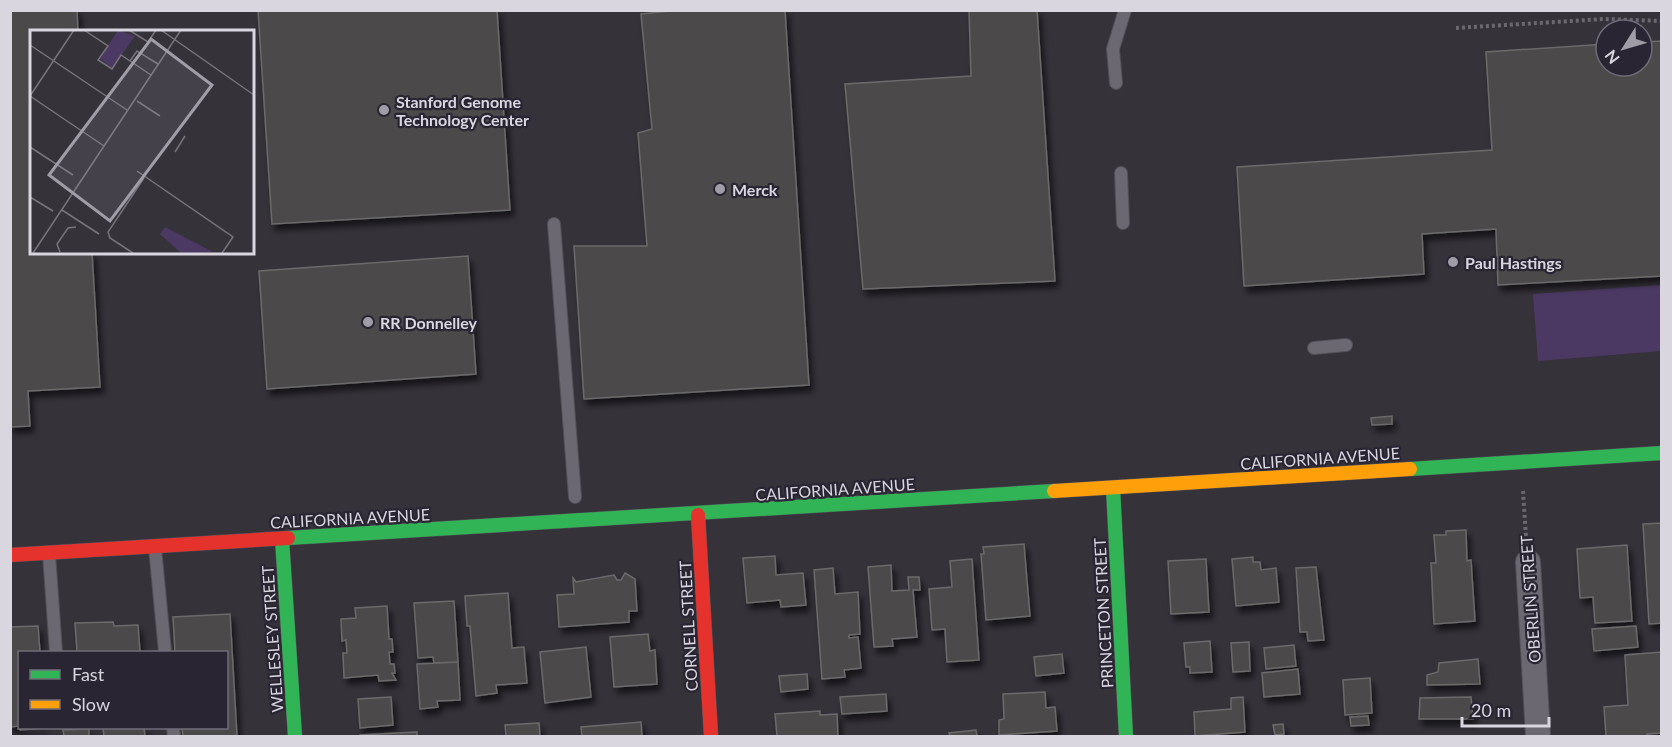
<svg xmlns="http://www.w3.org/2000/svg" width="1672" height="747" font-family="Lato,sans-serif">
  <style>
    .green { fill: #4b3964 }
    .building { fill: #4c494a; stroke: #6b6a6a; stroke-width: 1.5; filter: url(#shadow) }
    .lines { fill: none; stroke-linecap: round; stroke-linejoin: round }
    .lane-casing { stroke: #535057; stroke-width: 14 }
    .street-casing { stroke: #535057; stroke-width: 26 }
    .fast-casing { stroke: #535057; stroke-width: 15 }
    .slow-casing { stroke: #535057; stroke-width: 15 }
    .jam-casing { stroke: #535057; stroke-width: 15 }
    .path { stroke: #6b6870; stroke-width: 4; stroke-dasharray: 3 3; stroke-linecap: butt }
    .lane { stroke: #6c6871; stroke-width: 12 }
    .street { stroke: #6c6871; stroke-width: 24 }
    .fast { stroke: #30b455; stroke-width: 14 }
    .slow { stroke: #ff9f0a; stroke-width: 14 }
    .jam { stroke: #e5322d; stroke-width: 14 }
    .poi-dot { fill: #a09da6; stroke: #2a2533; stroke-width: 2 }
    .labels { text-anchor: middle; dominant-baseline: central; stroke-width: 4.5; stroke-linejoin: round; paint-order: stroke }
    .poi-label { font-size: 16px; font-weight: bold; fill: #dad6e0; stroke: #2a2533; text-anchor: start }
    .street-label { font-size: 16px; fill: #dad6e0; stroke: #2a2533 }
    .inset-road { fill: none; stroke: #77747c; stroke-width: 1.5 }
    .view { fill: #a09da6; fill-opacity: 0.15; stroke: #a09da6; stroke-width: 3 }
    .inset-edge { fill: none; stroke: #dad6e0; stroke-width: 3 }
  </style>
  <defs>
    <filter id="shadow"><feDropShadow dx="3.5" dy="6" stdDeviation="3" flood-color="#0009"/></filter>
  </defs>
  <rect width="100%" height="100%" fill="#35323a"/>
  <!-- green -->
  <path class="green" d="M1661 285V351L1538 361 1533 294Z"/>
  <!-- building -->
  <path class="building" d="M10 10H77L78 32H32V252H92L100 387 28 391 30 426 10 427Z
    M258 10H497L510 210 272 224Z
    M680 10H785L809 385 584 399 574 246H647L638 133 652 129 641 14Z
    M969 10H1037L1055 281 863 289 845 84 971 76Z
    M1662 41V276L1498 285 1496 229 1422 234 1424 274 1244 286 1237 167 1492 150 1486 52 1606 44V66H1642V42Z
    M468 256 476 374 267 389 259 271Z
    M1392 416V424L1372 425 1371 418Z
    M1662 523V623L1649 624 1643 524Z
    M1466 530 1467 561 1471 560 1475 621 1434 624 1431 563H1436L1434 535H1446V531Z
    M1024 544 1030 616 986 620 981 554H984L983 547Z
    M1627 545 1632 621 1595 623 1593 597 1580 598 1577 549Z
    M775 556 776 575 803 573 806 605 781 607 780 600 747 603 743 558Z
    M1253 557V562H1260L1261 570 1276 568 1279 602 1236 606 1232 559Z
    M972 559 979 660 947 662 945 629 932 630 929 589 952 587 950 561Z
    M1206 559 1209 612 1171 614 1168 561Z
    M891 565 892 591 909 590 908 577H919L920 590H913L917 637 892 639 893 646 874 647 868 567Z
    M1316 567 1324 640 1308 641 1307 632H1300L1296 568Z
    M833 568 835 594 858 592 860 634 849 635V638L858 637 861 668 844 670 845 677 822 679 814 570Z
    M625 573 635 579 637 611H629V622L559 627 557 595 574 594 573 578 576 582 614 575 617 580H621Z
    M508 593 512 648 524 647 527 683 496 685 497 693 476 696 470 626H467L465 596Z
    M454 601 458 662 434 663 433 657 418 658 414 603Z
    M387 606 389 639H392L393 652H389L390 664H394L395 673H392L396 680 379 681 378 675 344 678 343 653H347L346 640 342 641 341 619 356 618 355 608Z
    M230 614 237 736H183L182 728H226V652H175L173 617Z
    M113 622 114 626 138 625 140 652H77L75 623Z
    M38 626 40 652H20V728H46L20 730 19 726 10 727V627Z
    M1636 626 1638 647 1594 651 1592 629Z
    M648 634 650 651 655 650 657 684 614 687 610 637Z
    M1210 641 1212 672 1190 673V667H1186L1184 643Z
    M1249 642 1250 671 1233 672 1231 643Z
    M1294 645 1296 666 1266 669 1264 648Z
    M586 647 591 697 545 703 540 652Z
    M1662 652V733L1647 734V736H1606L1604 707 1628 705 1625 655Z
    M1062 654 1064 673 1036 676 1034 657Z
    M1478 659 1480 684 1427 685V675L1438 672 1439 663Z
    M458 662 460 700 437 701 438 707 420 709 417 664Z
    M1298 669 1300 694 1264 697 1262 673Z
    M807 674 808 689 781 692 779 676Z
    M1370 678 1372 713 1345 715 1343 680Z
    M1045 692 1046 708 1055 707 1057 731 999 735V720L1004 719 1003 694Z
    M886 694 887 711 842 714 840 697Z
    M391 697 393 725 360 728 358 699Z
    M1243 697 1245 732 1195 736 1194 712 1231 709V698Z
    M1471 697 1473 719H1419L1420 698Z
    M820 711V715L837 714 838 736H777L775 714Z
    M1368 716 1369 725 1351 726 1350 717Z
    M641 722 642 736H582L581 727Z
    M539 723 540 736H506L505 725Z
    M1283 724 1284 734 1275 735 1273 725Z
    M103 728H144L145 736H104Z
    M89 729V736H64L63 730Z
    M976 730 977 736H950L949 733Z
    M417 732V736H360V735Z"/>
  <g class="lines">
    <!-- lane casing -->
    <g class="lane-casing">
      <path id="lane" d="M1116 83 1113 49 1125 10
        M1121 173 1123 223
        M554 224 575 497
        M1314 348 1346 345
        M155 548 165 652
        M49 554 56 652
        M173 728 174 736"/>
    </g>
    <!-- street casing -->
    <g class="street-casing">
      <path id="street" d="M1528 562 1538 736"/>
    </g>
    <!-- fast casing -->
    <g class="fast-casing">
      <path id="fast" d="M1410 469 1662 453
        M1113 488 1126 736
        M288 538 1054 491
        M282 539 295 736"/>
    </g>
    <!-- slow casing -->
    <g class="slow-casing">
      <path id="slow" d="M1054 491 1410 469"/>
    </g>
    <!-- jam casing -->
    <g class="jam-casing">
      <path id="jam" d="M698 515 711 736
        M10 555 288 538"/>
    </g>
    <!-- path -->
    <path class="path" d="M1456 28 1604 19 1662 21
      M1523 491 1526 537"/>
    <!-- lane -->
    <use href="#lane" class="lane"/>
    <!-- street -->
    <use href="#street" class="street"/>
    <!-- fast -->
    <use href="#fast" class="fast"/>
    <!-- slow -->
    <use href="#slow" class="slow"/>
    <!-- jam -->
    <use href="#jam" class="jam"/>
  </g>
  <!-- markers -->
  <g class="poi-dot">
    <circle cx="384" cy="110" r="6"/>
    <circle cx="720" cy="189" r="6"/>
    <circle cx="1453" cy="262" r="6"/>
    <circle cx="368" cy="322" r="6"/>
  </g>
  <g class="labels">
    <!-- poi labels -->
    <g class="poi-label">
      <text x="396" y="101">Stanford Genome<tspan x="396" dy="18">Technology Center</tspan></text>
      <text x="732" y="189">Merck</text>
      <text x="1465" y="262">Paul Hastings</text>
      <text x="380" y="322">RR Donnelley</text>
    </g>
    <!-- street labels -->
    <g class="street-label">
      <text transform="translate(1320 458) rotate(-4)">CALIFORNIA AVENUE</text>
      <text transform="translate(835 489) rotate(-4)">CALIFORNIA AVENUE</text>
      <text transform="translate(350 518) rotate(-3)">CALIFORNIA AVENUE</text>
      <text transform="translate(1530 599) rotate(-94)">OBERLIN STREET</text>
      <text transform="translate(1103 613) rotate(-93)">PRINCETON STREET</text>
      <text transform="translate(688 626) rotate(-93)">CORNELL STREET</text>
      <text transform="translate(272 639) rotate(-94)">WELLESLEY STREET</text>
    </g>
  </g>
  <!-- overview -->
  <g transform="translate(30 30)">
    <rect width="224" height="224" fill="#35323a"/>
    <path d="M88 0 105 6 82 38 70 29ZM135 197 183 222 151 223 130 204Z" fill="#4b3964"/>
    <path class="inset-road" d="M54 0 78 16 68 30 82 39 91 25 121 45M99 0 118 12 126 0M131 0 224 65M0 15 97 80M100 31 107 21 128 34M0 66 74 116M0 66 44 0M107 71 130 86M0 117 43 145M145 122 155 106M107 141 203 207 192 223M0 167 23 181M32 180 69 204M30 222 27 214 38 198 46 197M3 223 151 0M103 223 80 208 78 202 114 148"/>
    <path class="view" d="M121 9 182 55 80 191 19 145Z"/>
    <rect width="224" height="224" class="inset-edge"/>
  </g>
  <!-- border -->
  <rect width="1672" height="747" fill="none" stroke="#dad6e0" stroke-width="24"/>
  <!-- legend -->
  <rect x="18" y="651" width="210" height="78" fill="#2a2533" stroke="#706c78" stroke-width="1.5"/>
  <rect x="30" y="670" width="30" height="9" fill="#30b455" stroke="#706c78" stroke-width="1.5"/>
  <text x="72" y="681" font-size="18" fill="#dad6e0">Fast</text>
  <rect x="30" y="700" width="30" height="9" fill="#ff9f0a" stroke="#706c78" stroke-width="1.5"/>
  <text x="72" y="711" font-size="18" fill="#dad6e0">Slow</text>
  <!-- north arrow -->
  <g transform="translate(1624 48) rotate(233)"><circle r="28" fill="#2a2533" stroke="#706c78" stroke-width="1.5"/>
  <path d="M0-4.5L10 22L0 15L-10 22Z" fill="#a09da6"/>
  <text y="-9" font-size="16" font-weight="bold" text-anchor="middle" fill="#dad6e0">N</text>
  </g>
  <!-- scale -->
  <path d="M1462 717v9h87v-9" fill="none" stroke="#dad6e0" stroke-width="3"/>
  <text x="1471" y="717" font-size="18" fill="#dad6e0" stroke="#2a2533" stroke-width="4.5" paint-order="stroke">20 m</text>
</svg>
